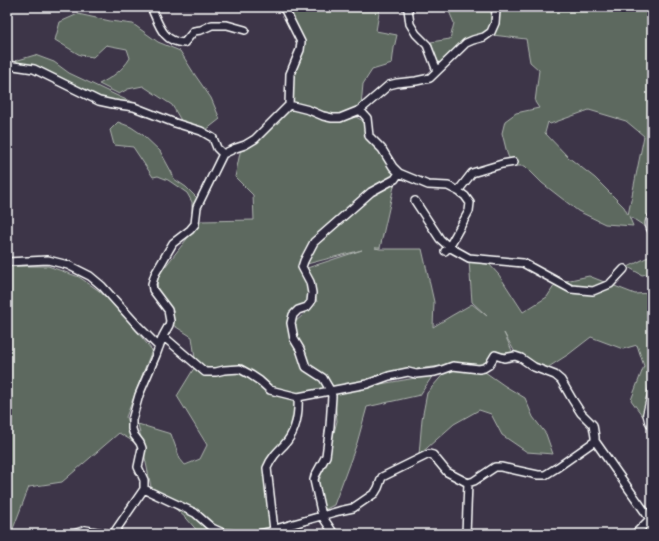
<svg xmlns="http://www.w3.org/2000/svg" width="659" height="541" font-family="'Comic Neue',sans-serif">
  <style>
    .green { fill: #5d695f; stroke: #aeb4af; fill-rule: evenodd }
    .lines { fill: none; stroke-linecap: round; stroke-linejoin: round }
    .service-casing { stroke: #fff; stroke-width: 6 }
    .minor-casing { stroke: #fff; stroke-width: 10 }
    .service { stroke: #2f2a3d; stroke-width: 3.5 }
    .minor { stroke: #2f2a3d; stroke-width: 7 }
  </style>
  <rect width="100%" height="100%" fill="#3d3548"/>
  <filter id="ink" filterUnits="userSpaceOnUse"><feTurbulence type="fractalNoise" baseFrequency=".025" numOctaves="2"/><feDisplacementMap in="SourceGraphic" scale="8" xChannelSelector="R" yChannelSelector="G"/><feConvolveMatrix kernelMatrix="1 2 1 2 8 2 1 2 1" color-interpolation-filters="sRGB"/></filter>
  <g filter="url(#ink)">
    <!-- green -->
    <path class="green" d="M288 7H380L376 31 397 35 394 48 392 64 372 70 363 84 361 106 341 115H327L293 102V73L304 50 291 9Z
      M415 7H652V231L629 216 633 226 605 224 578 211 542 183 525 166H512L507 153 502 133 505 121 516 113 539 108 535 102 539 70 530 62 526 39 484 34 466 39 440 64 436 59 431 42 450 39 454 23 448 9 431 11ZM589 110 626 121 644 136 628 215 624 207 595 178 568 157 545 133 548 122 550 124Z
      M78 14 110 21 133 24 158 42 180 51 195 75 211 98 220 119 206 130 183 124 172 105 143 86 128 89 119 94 99 84C111 78 123 70 130 58L127 49 106 45 93 57 80 55 55 40 60 22Z
      M35 55 54 62 69 73 122 98 140 105V107L97 97 15 64V61Z
      M290 106 331 122 356 117 365 122 369 139 397 173 380 248H375L380 249H422L434 302 433 327 451 316 472 304 487 316 472 302 469 261 489 264 499 275 523 312 547 297 556 283 589 276 635 294 651 293 648 274 642 275 628 267 652 255V426L647 422 631 400 644 366 637 345 623 349 591 337 569 354 547 368 516 354 504 333 513 353H493L487 363 480 365 458 364 407 370 365 381 331 387 326 375 308 366 293 324 317 302 307 268 362 250 299 266 308 288 311 298 305 304 289 314 291 340 304 368 322 379 325 388 298 397 293 429 266 467 263 477 267 468 274 529 287 532 288 534H200L187 519 151 487 138 424 171 434 180 459 185 465 200 459 207 445 177 396 196 365 192 337 173 325V311L158 293 157 277 201 221 254 220 253 195 235 177 241 148 255 143Z
      M118 122 131 127 143 135 160 151 172 173 174 179 186 187 198 199 192 213V202L187 193 168 180 158 176 153 177 133 147 114 145 110 130Z
      M15 266H48L79 277 98 290 116 306 152 350 126 417 134 442 119 433 62 482 29 487 11 534 7 533V267Z
      M463 369 485 372 505 386 525 398 533 417 546 434 553 454 527 452 502 435 491 414 479 410 454 424 419 455 422 419 427 393 445 372Z
      M433 375 420 395 367 407 357 443 334 505 324 510 319 481 328 456 337 421 334 392Z"/>
    <g class="lines">
      <!-- service casing -->
      <g class="service-casing">
        <path id="service" d="M652 214C646 220 646 227 652 234
          M652 384 645 414 647 422 652 430
          M68 534 85 528 109 532 113 534"/>
      </g>
      <!-- minor casing -->
      <g class="minor-casing">
        <path id="minor" d="M151 7C159 24 162 42 184 43L194 31 201 30 212 25H227L245 30
          M281 7 285 10 301 42 300 50 290 74 289 105
          M406 7 408 9 410 24 416 34 427 45 437 71
          M7 65 34 69 99 101 113 104 134 107 175 123 201 131 213 138 217 148 223 154
          M360 110 367 118 369 136 382 149 393 167 399 173 428 185 448 186 458 191 465 196 470 203 469 211 449 247 445 251
          M458 191 472 173 502 164 514 162
          M415 201 440 239 449 247 469 258 523 263 571 289 593 291 610 284 624 269
          M7 262 48 260 68 265 90 276 102 286 139 327 159 347
          M163 336 205 372H216L224 370 240 369 251 375 260 381 270 390 298 397 367 384 389 376 408 372 416 374 435 372 442 370 453 366 479 369 484 368 489 365 495 355 504 358 515 356 521 358 534 367 555 375 561 380 572 399 581 413 593 425 595 437V441L650 519 635 534
          M144 489 195 513 212 528 223 533 234 534
          M283 527 289 534
          M274 530 267 468C271 458 277 452 284 445 297 431 299 414 298 397
          M113 534 144 489V480L138 467 142 448 140 443 134 435 132 429V420L139 395 156 355 163 336 169 325 170 321 168 310 153 290 152 284 155 274 173 243 190 230 195 224 197 207 223 154 236 148 245 145 255 139 289 105 309 110 323 116 332 118H340L360 110 389 85 397 83 416 81 430 78 466 43 473 40 484 37 491 32 495 23 496 10 499 7
          M259 534 269 532 279 528 339 511 353 508 375 493 378 488 382 477 429 454 433 455 447 472 468 483 474 481 495 467H501L538 475H545L558 467 595 441
          M334 534 322 516 314 480 315 476 326 456 330 426 332 396 330 390 323 378 306 367 300 349 294 339 291 323 293 315 298 310 307 307 311 302 312 293 310 282 302 267 304 261 314 242 371 192 395 179 399 173
          M466 534 468 483
          M650 534 652 532"/>
      </g>
      <!-- service -->
      <use href="#service" class="service"/>
      <!-- minor -->
      <use href="#minor" class="minor"/>
    </g>
  </g>
  <!-- margin -->
  <rect width="659" height="541" fill="none" stroke="#2f2a3d" stroke-width="24"/>
  <rect x="12" y="12" width="635" height="517" fill="none" stroke="#fff" stroke-width="1.5" filter="url(#ink)"/>
</svg>
